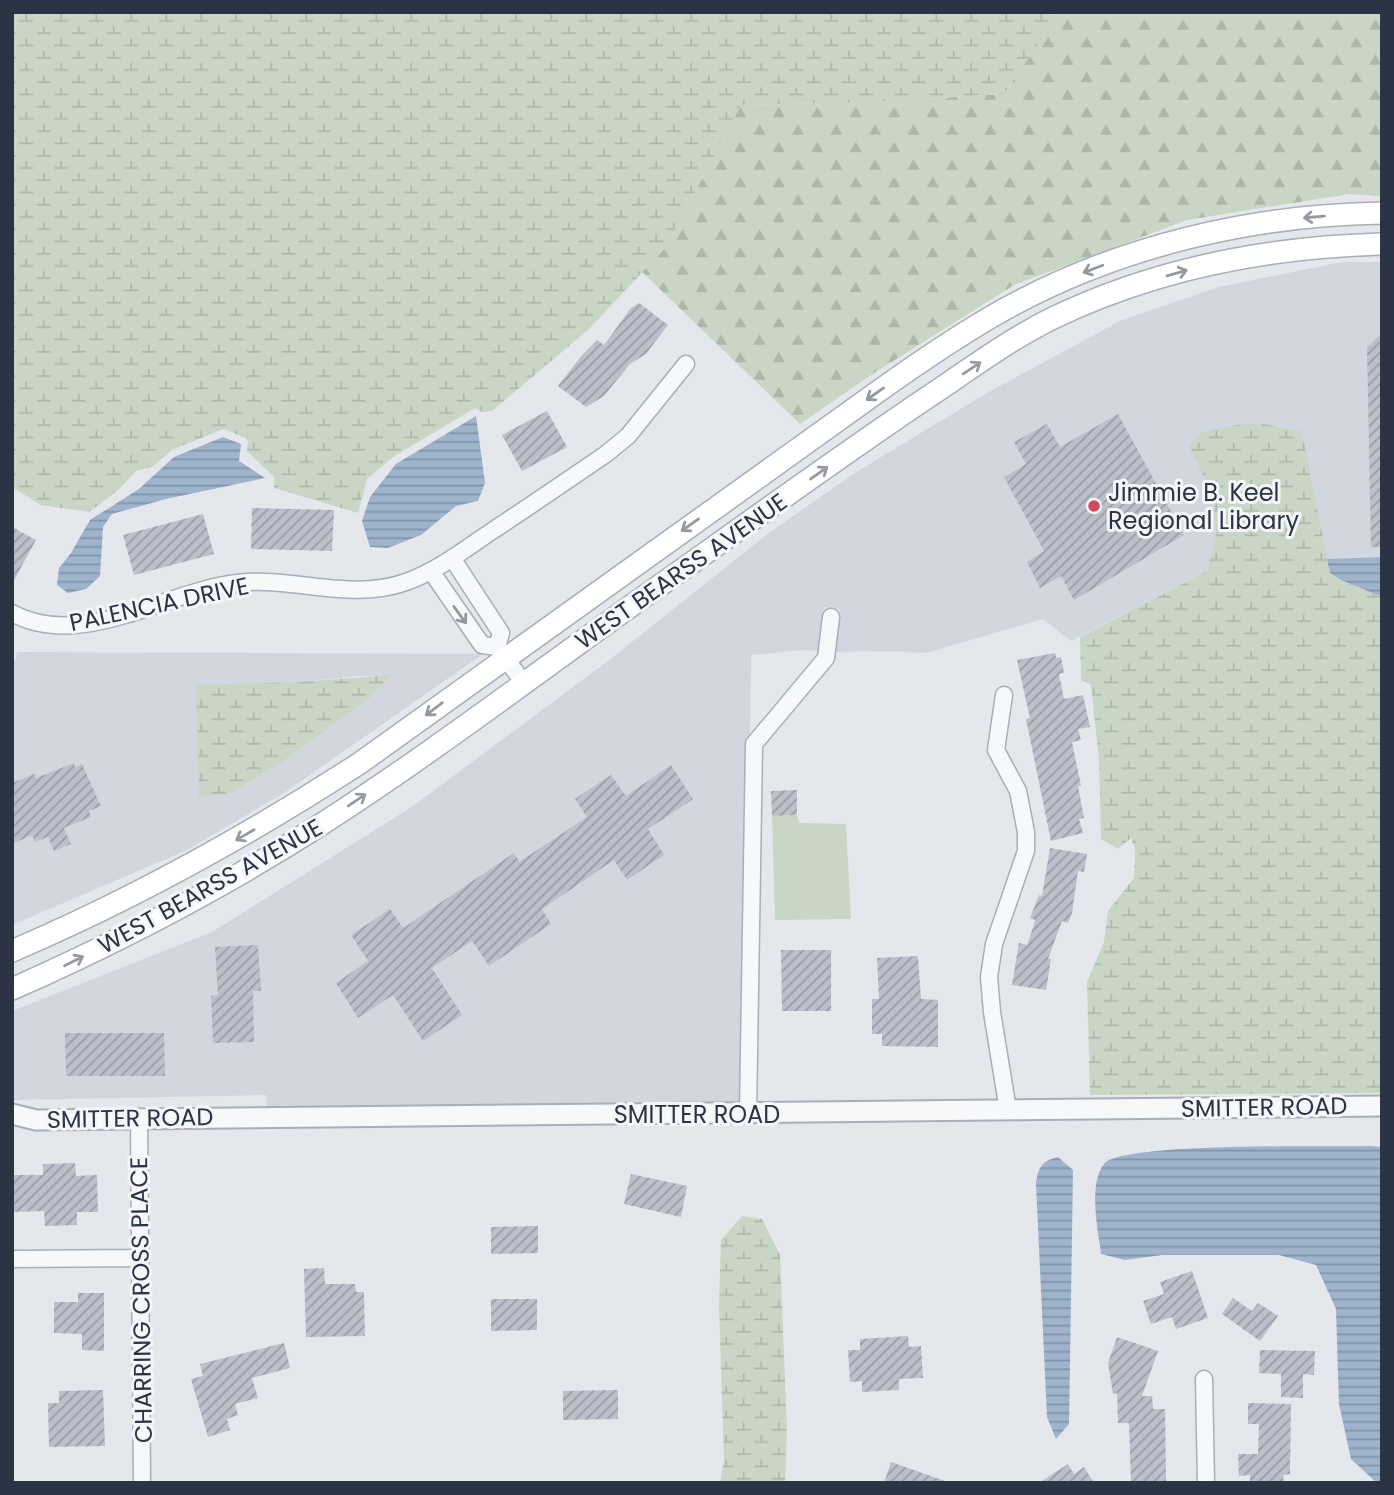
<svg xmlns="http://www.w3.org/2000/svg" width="1394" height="1495" font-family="Poppins,sans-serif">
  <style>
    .built { fill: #d2d6de; fill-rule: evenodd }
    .forest { fill: url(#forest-firs) }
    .wetland { fill: url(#wetland-marsh) }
    .garden { fill: #c9d6c5 }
    .water { fill: url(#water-rules) }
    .building { fill: url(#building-hatch) }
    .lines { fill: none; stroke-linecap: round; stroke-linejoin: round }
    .minor-casing { stroke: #a9aeb7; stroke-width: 19 }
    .tertiary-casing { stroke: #a9aeb7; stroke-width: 23 }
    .secondary-casing { stroke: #a9aeb7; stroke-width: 24 }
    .minor { stroke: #f7f8fa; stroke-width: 16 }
    .tertiary { stroke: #f7f8fa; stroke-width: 19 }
    .secondary { stroke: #fff; stroke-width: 21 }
    .oneway { stroke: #959aa2 }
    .oneway2 { stroke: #9196a0 }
    .poi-dot { fill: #d1495b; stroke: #f4f6f9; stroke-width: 2.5 }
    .labels { text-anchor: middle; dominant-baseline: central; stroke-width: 6; stroke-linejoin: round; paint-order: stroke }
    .poi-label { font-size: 24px; fill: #2b3445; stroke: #f4f6f9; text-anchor: start }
    .street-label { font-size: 24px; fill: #2b3445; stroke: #f4f6f9 }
  </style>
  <defs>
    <pattern id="forest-firs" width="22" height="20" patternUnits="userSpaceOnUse" patternTransform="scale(1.75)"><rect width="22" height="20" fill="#c9d6c5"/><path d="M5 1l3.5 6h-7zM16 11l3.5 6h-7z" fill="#adb8ab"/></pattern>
    <pattern id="wetland-marsh" width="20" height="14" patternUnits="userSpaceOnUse" patternTransform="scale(1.75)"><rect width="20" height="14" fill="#c9d6c5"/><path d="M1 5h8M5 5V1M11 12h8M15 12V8" fill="none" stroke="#adb8ab"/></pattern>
    <pattern id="water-rules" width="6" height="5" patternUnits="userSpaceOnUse" patternTransform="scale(1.75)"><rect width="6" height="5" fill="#9fb4cc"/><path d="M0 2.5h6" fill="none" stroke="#8293a7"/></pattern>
    <pattern id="building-hatch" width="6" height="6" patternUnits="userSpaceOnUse" patternTransform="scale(1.75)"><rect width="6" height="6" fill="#bbc0ca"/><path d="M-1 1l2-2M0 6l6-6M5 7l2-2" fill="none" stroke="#989da6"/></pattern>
  </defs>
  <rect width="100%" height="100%" fill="#e4e7ec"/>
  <!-- built -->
  <path class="built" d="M1342 262H1382V557L1327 559 1302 431 1265 424 1190 446 1205 479 1217 531 1207 571 1071 641 1043 619 926 653 895 651 835 652 839 609 824 607 819 651 803 650 751 655 750 736 746 744 740 1105 267 1108 266 1095 12 1100V1011L212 932 413 806 608 661 765 536 853 474 987 393 1122 320 1219 287Z
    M17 652 483 654 284 793 187 850 12 925V662L16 660ZM360 676H391L369 699 282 762 299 682Z"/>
  <!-- forest -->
  <path class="forest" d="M1054 12H1382V196L1349 194 1187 220 1014 285 871 375 800 424 642 272 666 247 741 105 873 102 1004 94 1039 43Z"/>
  <!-- wetland -->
  <path class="wetland" d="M12 12H1054L1039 43 1004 94 873 102 741 105 666 247 589 329 492 411 482 412 475 408 393 457 367 479 358 513 274 488V477L247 451 248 442 246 438 223 429 172 450 152 467 136 471 117 491 89 512 41 505 12 487Z
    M1244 424H1265L1302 431 1330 573 1341 580 1382 597V1093L1090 1095 1087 982 1104 942 1108 911 1134 878 1135 849 1131 838 1118 849 1101 839 1099 759 1091 685 1081 680 1080 637 1207 571 1217 531 1205 479 1189 446 1201 432Z
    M392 675 369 699 282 762 229 794 199 797 196 685 299 682Z
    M742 1216 762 1219 780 1255 787 1429 785 1483H720L724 1460 719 1306 721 1240Z"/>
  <!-- garden -->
  <path class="garden" d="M797 815 799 823 846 824 851 919 775 920 772 816Z"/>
  <!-- water -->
  <path class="water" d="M476 416 485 483 478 501 456 506 421 535 388 548 370 547 362 521 370 497 396 464Z
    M223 437 241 444 239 461 265 478 166 499 112 514 103 527 100 576 86 589 68 593 57 585 59 568 71 553 90 520 139 489 174 457Z
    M1382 557V597L1341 580 1330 573 1327 559Z
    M1371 1146 1382 1147V1483H1377L1351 1459 1339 1404 1336 1309 1316 1265 1279 1255H1162L1125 1260 1101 1254C1098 1230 1088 1184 1104 1164 1121 1142 1333 1147 1371 1146Z
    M1058 1157 1073 1170 1069 1424 1056 1439 1047 1417 1036 1184C1038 1168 1041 1161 1058 1157Z"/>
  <!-- building -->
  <path class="building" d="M639 303 668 325 646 354 630 364 604 396 586 407 558 386 583 354 597 340 604 345 631 308Z
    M1382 333V547H1371L1367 347Z
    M547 411 567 447 522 471 502 435Z
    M1118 414 1184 535 1074 600 1061 576 1040 588 1027 562 1044 551 1004 477 1026 464 1014 442 1047 424 1060 447Z
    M252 508 334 510 332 551 251 549Z
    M203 514 214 554 134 575 123 535Z
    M12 527 36 540 12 584Z
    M1055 653 1056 658 1061 657 1064 673 1059 674 1064 699 1083 695 1090 727 1078 729 1081 740 1072 742 1081 786H1078L1084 818 1079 819 1083 833 1051 841 1026 719 1030 718 1017 660Z
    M74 763 75 767 82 764 101 806 89 811 91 817 64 828 71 844 54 851 48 837 35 842 32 835 12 844V783L34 774 36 778Z
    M671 765 693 799 648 829 664 855 627 880 614 860 542 909 551 924 489 966 472 941 432 968 462 1015 423 1041 393 995 358 1018 336 983 368 961 351 935 390 909 403 928 514 853 519 862 587 817 575 799 611 775 626 796Z
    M797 790V815L772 816 771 791Z
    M1050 848 1087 854 1084 872 1078 871 1072 913 1068 923 1062 921 1048 959H1051L1046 990 1012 985 1019 943 1027 945 1034 925 1035 920 1030 918 1039 895 1042 896Z
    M258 945 261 991H253L254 1042 213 1043 211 996 218 995 215 947Z
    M781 950H831V1011H782Z
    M918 956 921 999 938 1000V1047L882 1046V1034H872V999H879L877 958Z
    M65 1033H164L165 1076H66Z
    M75 1163 76 1176 97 1175 98 1212H77V1225L45 1226 44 1211 12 1212V1175H43V1164Z
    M631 1174 687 1186 681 1217 624 1204Z
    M538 1226V1253L491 1254V1227Z
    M324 1268 325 1284H355L356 1292H364L365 1336 306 1337 304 1269Z
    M1192 1271 1208 1318 1176 1329 1172 1317 1151 1324 1143 1301 1164 1294 1160 1282Z
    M78 1293H104V1351L82 1350V1334L54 1333V1302H78Z
    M1233 1298 1252 1311 1258 1303 1278 1316 1260 1341 1222 1314Z
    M491 1299H537V1330L491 1331Z
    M908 1336 909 1347 921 1346 923 1378 899 1379V1390L862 1392V1381L850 1382 848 1350H860V1339Z
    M1117 1337 1158 1351 1142 1396H1152L1153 1409H1165L1166 1483H1131L1129 1423H1118L1117 1393 1113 1394 1108 1363Z
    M284 1343 290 1368 252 1378 258 1398 235 1404 238 1415 227 1419 230 1430 208 1437 191 1379 203 1376 200 1364Z
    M1260 1350 1315 1351 1314 1375 1303 1374V1398L1281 1397V1374L1259 1373Z
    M103 1390 105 1446 49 1447 48 1403H59V1391Z
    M618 1390V1419L563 1420V1391Z
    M1248 1403 1291 1404 1290 1474 1283 1475 1284 1483H1250V1475L1239 1476 1238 1454H1258L1259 1424H1248Z
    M891 1462 945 1481V1483H884Z
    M1068 1464 1074 1474 1084 1467 1094 1483H1039Z"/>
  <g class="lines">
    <!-- minor casing -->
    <g class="minor-casing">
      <path id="minor" d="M452 558 501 633 497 647
        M431 571 482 645 497 647 524 683
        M12 613C81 651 166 591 237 583 292 576 351 602 406 582 437 571 464 550 492 531 530 506 568 480 606 454L628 436 686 364
        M1004 695 996 750 1018 791 1026 832V851L994 944 989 977 992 1012 1008 1110
        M748 1114 754 744 826 658 831 617
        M139 1117 142 1483
        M12 1259 140 1258
        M1204 1379 1206 1483"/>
    </g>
    <!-- tertiary casing -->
    <g class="tertiary-casing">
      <path id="tertiary" d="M12 1114 36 1120 1382 1106"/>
    </g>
    <!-- secondary casing -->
    <g class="secondary-casing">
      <path id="secondary" d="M12 951C134 899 249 835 360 763L876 393C918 363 960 334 1005 309 1119 246 1252 215 1382 213
        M12 989C116 943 218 890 314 829 427 757 535 674 645 596 740 529 834 460 931 395 970 369 1009 340 1051 319 1154 269 1269 247 1382 244"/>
    </g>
    <!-- minor -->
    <use href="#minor" class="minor"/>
    <!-- tertiary -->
    <use href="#tertiary" class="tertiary"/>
    <!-- secondary -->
    <use href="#secondary" class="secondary"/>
  </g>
  <!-- one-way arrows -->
  <defs><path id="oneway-shaft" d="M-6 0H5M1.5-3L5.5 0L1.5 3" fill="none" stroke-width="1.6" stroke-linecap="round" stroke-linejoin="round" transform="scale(1.75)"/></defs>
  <g class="oneway">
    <use href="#oneway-shaft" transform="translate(1314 217) rotate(175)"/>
    <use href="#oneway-shaft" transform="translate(1093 269) rotate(159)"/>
    <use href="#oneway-shaft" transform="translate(1177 273) rotate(-16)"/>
    <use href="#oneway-shaft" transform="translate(972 368) rotate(-34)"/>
    <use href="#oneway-shaft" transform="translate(875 394) rotate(145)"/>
    <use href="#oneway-shaft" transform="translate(819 473) rotate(-35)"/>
    <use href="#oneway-shaft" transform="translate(690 525) rotate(145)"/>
    <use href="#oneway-shaft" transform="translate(434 709) rotate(143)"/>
    <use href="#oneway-shaft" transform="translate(357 800) rotate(-34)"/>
    <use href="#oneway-shaft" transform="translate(245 835) rotate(150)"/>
    <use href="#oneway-shaft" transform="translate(74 961) rotate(-27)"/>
  </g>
  <use class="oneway2" href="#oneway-shaft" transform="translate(460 615) rotate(54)"/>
  <!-- markers -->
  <circle class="poi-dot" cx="1094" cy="506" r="7"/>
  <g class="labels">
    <!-- poi labels -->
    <g class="poi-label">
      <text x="1108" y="492">Jimmie B. Keel<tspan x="1108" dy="28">Regional Library</tspan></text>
    </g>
    <!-- street labels -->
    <g class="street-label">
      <text transform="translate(681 571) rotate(-35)">WEST BEARSS AVENUE</text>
      <text transform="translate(159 604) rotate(-12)">PALENCIA DRIVE</text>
      <text transform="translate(210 886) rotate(-29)">WEST BEARSS AVENUE</text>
      <text transform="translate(1264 1107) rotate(-1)">SMITTER ROAD</text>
      <text x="697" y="1114">SMITTER ROAD</text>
      <text transform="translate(130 1118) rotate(-1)">SMITTER ROAD</text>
      <text transform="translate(141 1300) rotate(-91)">CHARRING CROSS PLACE</text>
    </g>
  </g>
  <!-- border -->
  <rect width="1394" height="1495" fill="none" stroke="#2b3445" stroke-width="28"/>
</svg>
